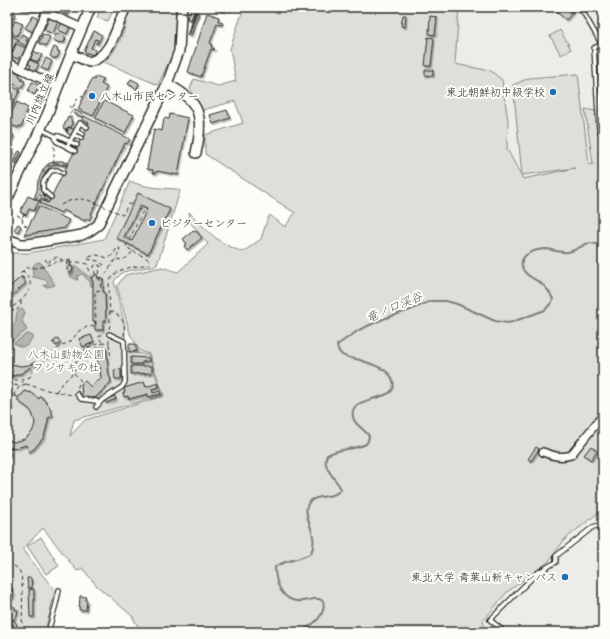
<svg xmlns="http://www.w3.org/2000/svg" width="610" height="639" font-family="'Shantell Sans','Klee One',sans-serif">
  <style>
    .built { fill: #edece8 }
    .green { fill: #dfdeda; stroke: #858482 }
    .water { fill: #b5b4b1; stroke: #7e7d7b }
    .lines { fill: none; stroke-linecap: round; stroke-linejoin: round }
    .stream { stroke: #7e7d7b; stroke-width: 2 }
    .building { fill: #c9c8c4; stroke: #2b2b2b; fill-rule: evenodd; filter: url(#shadow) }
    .service-casing { stroke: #2b2b2b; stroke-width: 6 }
    .minor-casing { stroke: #2b2b2b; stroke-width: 10 }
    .tertiary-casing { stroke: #2b2b2b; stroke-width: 12 }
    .path { stroke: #2b2b2b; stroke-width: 1; stroke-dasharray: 4 3; stroke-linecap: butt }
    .service { stroke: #fdfcf7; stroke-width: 3.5 }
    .minor { stroke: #fdfcf7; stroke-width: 7 }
    .tertiary { stroke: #fdfcf7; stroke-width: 9 }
    .path-bridge { stroke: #2b2b2b; stroke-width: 1; stroke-dasharray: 4 3; stroke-linecap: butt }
    .poi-dot { fill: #1f6fb2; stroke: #fdfcf7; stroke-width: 1.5 }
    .labels { text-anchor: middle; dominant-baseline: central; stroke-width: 4; stroke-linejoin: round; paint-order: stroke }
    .poi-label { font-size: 11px; fill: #2b2b2b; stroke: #fdfcf7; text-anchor: end }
    .street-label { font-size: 11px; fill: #2b2b2b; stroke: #fdfcf7 }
    .park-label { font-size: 11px; fill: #585857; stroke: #fdfcf7 }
    .water-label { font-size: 12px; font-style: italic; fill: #5b5b5a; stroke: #fdfcf7 }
  </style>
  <defs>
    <filter id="shadow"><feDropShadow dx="1.5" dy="2" stdDeviation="0" flood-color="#0004"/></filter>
  </defs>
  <rect width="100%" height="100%" fill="#fdfcf7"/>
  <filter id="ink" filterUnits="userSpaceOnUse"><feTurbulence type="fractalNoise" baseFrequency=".025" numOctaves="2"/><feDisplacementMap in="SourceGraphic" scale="8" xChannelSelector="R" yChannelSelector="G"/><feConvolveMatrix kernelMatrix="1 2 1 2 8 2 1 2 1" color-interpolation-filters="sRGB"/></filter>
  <g filter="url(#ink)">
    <!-- built -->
    <path class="built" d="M407 7H584L586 10 603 15V162L514 188 499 148 507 98 480 68 418 87Z
      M17 102 32 110 20 134 7 128V122Z
      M602 509H603V632H486L483 621 507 592 548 562 565 539Z"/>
    <!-- green -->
    <path class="green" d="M101 7H115L108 21 97 18Z
      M133 7H178L176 14 174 51 158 85 104 62C114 54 120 42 124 30 128 19 125 17 133 7Z
      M244 7H459L455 64 491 71 502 80 508 121 507 149 523 179 575 168 522 175 513 85 529 78 578 74 589 165 593 164 585 109 600 112 603 124V509L565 539 548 562 507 592 483 621 486 632H141L132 616 97 586 82 568 77 571 43 528 23 549 55 591 45 632H7V253H28L104 239 130 181C145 188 161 188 177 189L180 191 157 265 123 272 114 281 125 326V351L148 355 163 395 74 420 70 436 85 420 164 396 149 354 140 351 130 334 117 286 125 275 162 267 178 272 208 244 190 222 189 212C208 231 216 243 243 252L261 239 267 220 270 215 285 227 295 213 205 154V135L243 123 235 101 203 110 190 89 194 79 218 86 236 81 230 49Z
      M560 30 571 49 561 55 550 36Z
      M41 537 59 566 46 574 27 546Z"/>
    <!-- water -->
    <path class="water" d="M38 262 41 263 55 285 48 287H45L44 285H47L48 283 46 280 33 277C33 271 30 265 38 262Z
      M75 266C82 269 85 275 91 278L93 282V286H91L90 282 82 274 77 276 78 280H77L70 276V273Z
      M23 309 25 313 22 321 27 330 12 341C9 334 11 326 16 321 16 315 16 310 23 309Z
      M27 334H29L33 336 28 345 21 347 14 343Z"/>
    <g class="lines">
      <!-- stream -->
      <path class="stream" d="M301 632C312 625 327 616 323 601 316 596 310 601 302 601 283 603 275 584 275 567 286 559 300 561 311 553 320 535 301 516 308 504 314 493 335 500 341 489 336 478 321 468 327 455 338 448 354 450 366 444L368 441 369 436C365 430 357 426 354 420 343 392 401 405 393 381 390 369 371 364 360 360 350 357 339 359 337 345L359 330 383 319 410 310 431 301H446L457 304 495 321 508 323 515 321 545 310 552 302 553 299C550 292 545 286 539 282 533 278 523 274 522 266 519 253 538 249 547 249 554 250 561 253 568 252 585 249 582 238 603 246"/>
    </g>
    <!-- building -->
    <path class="building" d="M11 7 15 15 9 27 7 26V8Z
      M21 7H35V10L20 9Z
      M64 7H72L68 15 62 12Z
      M212 7H229L231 8 230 10 226 8 224 11Z
      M559 7H567L573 12 566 20 556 11Z
      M190 10 194 12 191 20 187 19Z
      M195 12H196L188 36 187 35Z
      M197 12 199 13 191 36H189Z
      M207 13 219 17 218 21 223 23 222 25 217 24 210 43 212 44 211 47 215 49 214 50 211 49 201 77 188 72Z
      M403 15H406L405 27 401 26Z
      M33 16 39 19 33 32 25 28Z
      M430 16 437 17 435 35 429 34Z
      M49 18 58 21 53 34 44 30Z
      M15 21 23 24 17 36 12 34 13 32 10 30Z
      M62 22 71 25 67 34 58 30Z
      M94 31 102 35 98 44H96L98 40 95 39 91 48 96 50 93 55 85 52 84 51Z
      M57 33 66 37 64 43 61 42 60 43 53 40Z
      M22 34 28 37 26 41 28 42 26 46 18 42Z
      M43 34 50 37 46 46 39 43Z
      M10 35 18 39 10 54 7 53V40Z
      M428 37 434 38 431 66H425Z
      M16 44 26 48 21 58 19 57 18 59 11 56Z
      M54 47 58 49 57 51 60 52 57 58 56 57 55 59 50 56Z
      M33 51 42 55 38 62 30 59Z
      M46 58 52 61 48 71 41 68Z
      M30 60 39 64 35 72 29 69 31 65 28 64Z
      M425 70H433V76L425 75Z
      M14 71 20 74 19 76 23 78 21 80 25 81 22 88 9 82Z
      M96 76 104 79 101 84 107 87 93 116 78 109 92 79 94 80Z
      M131 79 139 83 137 89 128 84Z
      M32 82 41 86 39 90H37L35 95 28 91Z
      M13 87 20 90 15 100 7 96 8 90 9 91Z
      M7 98 15 102 12 107 7 105Z
      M104 101 134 115 125 133 95 118Z
      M17 102 28 108 25 114 27 115 21 127 19 126 18 128 12 125 10 129 7 128V122Z
      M75 110 83 114 82 117 73 113Z
      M227 110 230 118 213 124 210 115Z
      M170 114 188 118 178 175 157 171 156 173H153V170L147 169 154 129 162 131 164 118 169 119Z
      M84 116 130 139 127 144 125 143 91 214H92L89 220 86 218 85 221 63 210 61 213 40 203 41 200 48 203 89 123 82 120Z
      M68 117 72 120 71 122 73 123 71 128 68 127 67 130 63 128Z
      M68 127 75 130 72 136 66 132Z
      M7 130 13 133 12 135 14 136 10 145 7 144Z
      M7 147 14 150 8 162 7 161Z
      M19 151 21 152 16 164 13 162Z
      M56 161H62L68 163 66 166 57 164 51 166 47 170 42 179 40 189 44 196 50 200 48 203 41 198 39 201 34 198 37 191 38 181 44 168 48 164Z
      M138 193 170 209 148 254 116 238ZM140 206 147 209 132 241 124 237Z
      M28 196 39 201 34 211 29 209 26 215 20 212Z
      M39 206 69 220 65 228 24 235Z
      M18 224 21 226 18 232 14 230Z
      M193 231 194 232 196 231 202 238 187 250 184 246 187 244 183 239Z
      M70 259V267L72 266 73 269 71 273H70L67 270 68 260Z
      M97 274 98 279 101 277 103 279V292H105L106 321H103V330H95V321H93V282L91 278Z
      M21 277 26 283 7 300V289Z
      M91 335 94 342 83 347 79 339Z
      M58 338V339L61 343 56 346 54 342 52 343Z
      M129 344H135L137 351 129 352Z
      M106 347 109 376 110 377 111 382 95 398 82 397 81 384 85 381 91 387 98 379 99 380 101 379 100 367 98 365 96 348Z
      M131 357 149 358V361L142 362V364H131Z
      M35 362 29 368 22 373 13 376 7 375V363L21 366 29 365Z
      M131 366H152V373L131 374Z
      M121 369V379H115L114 370Z
      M144 382 146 387 158 383 159 387 152 389 153 393 160 391 161 394 148 397V394L129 399 128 396 124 397 123 393 125 392 124 388Z
      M24 391 32 393 39 399 41 396 49 406 53 416 48 418V422L44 437 34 449 29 452 26 445 17 448 9 447 8 451 7 440 14 442 25 439 32 432 34 427 35 422 32 413 29 409 18 401V397L23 394Z
      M115 396 116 399 106 403 104 400Z
      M591 446 597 451 591 460 584 455Z
      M536 447 539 449 531 461 528 459Z
      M27 578H31L32 588H28Z
      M9 587 12 588 13 592 14 593 13 598 7 599V589Z
      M34 589V617H30L29 590Z
      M80 596 86 597 85 600H87L86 610H79Z
      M11 606 15 607V610H18L17 615 11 622 14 626V632H8L11 630V628L7 622 8 616 7 608Z
      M14 620 17 625 16 632H14V626L11 622Z
      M63 629H71V632H59V631L63 630Z"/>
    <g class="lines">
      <!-- service casing -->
      <g class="service-casing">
        <path id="service" d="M576 7 583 12 602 45
          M602 44 594 48 599 130 603 129
          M41 129 55 136H59L77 145
          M76 130 83 134
          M74 135 81 138
          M55 136 56 141 75 151
          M67 147 80 123 87 127
          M51 197 43 190V182L51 171 57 170 63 173
          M77 394 81 399 96 401 99 404
          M96 407 102 400 122 387 125 382 124 341 109 334
          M48 632 56 604 59 590
          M505 632 490 620 537 573 556 562V556L593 527 603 524
          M575 632H603"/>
      </g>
      <!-- minor casing -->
      <g class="minor-casing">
        <path id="minor" d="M7 62 58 87
          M21 69 46 12 82 28
          M543 452C553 456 561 458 571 455L603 415"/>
      </g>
      <!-- tertiary casing -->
      <g class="tertiary-casing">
        <path id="tertiary" d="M71 54 89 62C112 57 117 24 126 7
          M167 84C201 101 204 117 196 153
          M7 200 47 115 71 54 91 7
          M7 239 21 244H28L82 235 88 232 98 225 167 84 179 51 181 15 182 7"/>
      </g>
      <!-- path -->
      <path class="path" d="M204 9 205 7
        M69 106 73 108 69 116 75 120
        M73 107 79 96 83 97
        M65 131 67 127
        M67 133 70 126
        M15 161 17 157
        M55 163H60L67 165
        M43 173 48 166 54 163V145
        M39 194 47 201
        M36 199 39 193
        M95 203H96
        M114 211 123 215 128 204 132 205
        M17 215 22 218 24 214
        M22 218 23 224 28 227
        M129 240 143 211 138 209
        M45 259 48 263
        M117 259C124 262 129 256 133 251L126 247 127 244
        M49 263 50 260 57 257 68 263
        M70 263 78 262 87 264 92 277
        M23 271 20 274 25 280 27 277
        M95 275 94 266 97 264 102 267 104 265 98 261 88 259V257L97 255 108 258 113 255 117 248H120L118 255 102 280
        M10 309 15 311 21 306V300
        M7 310C17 305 35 292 29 278 28 276 25 273 23 271L28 267C43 271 49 261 63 261
        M110 312H114C124 320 125 323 124 336
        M109 329 110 325 109 285C111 267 136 267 150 264L148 259 133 251
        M102 342 98 337 104 334
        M109 344 111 358
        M74 373 81 381 78 386 77 390
        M7 380H21L30 377 33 369 49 358 60 346 70 342 80 330 87 327 96 326 95 291 101 290C101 282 98 275 100 266
        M26 384 42 389 72 395
        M7 386 14 385 19 386
        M56 392C60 383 69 379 74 371 77 367 75 362 77 359 83 347 97 343 109 343V339
        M7 393 18 397
        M7 399 13 396 20 386 26 384 22 381
        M7 416 13 411 9 399
        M7 433 9 434 10 442
        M7 463 10 457 11 447
        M7 564C12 565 17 566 20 572 24 580 22 621 22 632
        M7 572H11
        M15 632H22"/>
      <!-- service -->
      <use href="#service" class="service"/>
      <!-- minor -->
      <use href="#minor" class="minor"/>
      <!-- tertiary -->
      <use href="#tertiary" class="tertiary"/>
      <!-- path-bridge -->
      <path class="path-bridge" d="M96 203 114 211
        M61 205C72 198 84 197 95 203"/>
    </g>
  </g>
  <!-- markers -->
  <g class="poi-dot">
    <circle cx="553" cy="92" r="4"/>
    <circle cx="92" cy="96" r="4"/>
    <circle cx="152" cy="223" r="4"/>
    <circle cx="565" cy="577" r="4"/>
  </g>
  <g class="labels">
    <!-- poi labels -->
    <g class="poi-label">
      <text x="545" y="92">東北朝鮮初中級学校</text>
      <text x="100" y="96" text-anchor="start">八木山市民センター</text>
      <text x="160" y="223" text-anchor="start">ビジターセンター</text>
      <text x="557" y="577">東北大学 青葉山新キャンパス</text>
    </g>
    <!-- street labels -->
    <g class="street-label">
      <text transform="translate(40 99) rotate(-67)">川内旗立線</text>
    </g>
    <!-- park labels -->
    <g class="park-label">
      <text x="66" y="354">八木山動物公園<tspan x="66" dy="13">フジサキの杜</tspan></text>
    </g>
    <!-- water labels -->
    <g class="water-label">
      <text transform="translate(394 307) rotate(-23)">竜ノ口渓谷</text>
    </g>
  </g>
  <!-- margin -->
  <rect width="610" height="639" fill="none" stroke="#fdfcf7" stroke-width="24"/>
  <rect x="12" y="12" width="586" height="615" fill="none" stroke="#2b2b2b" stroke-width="1.5" filter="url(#ink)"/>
</svg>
